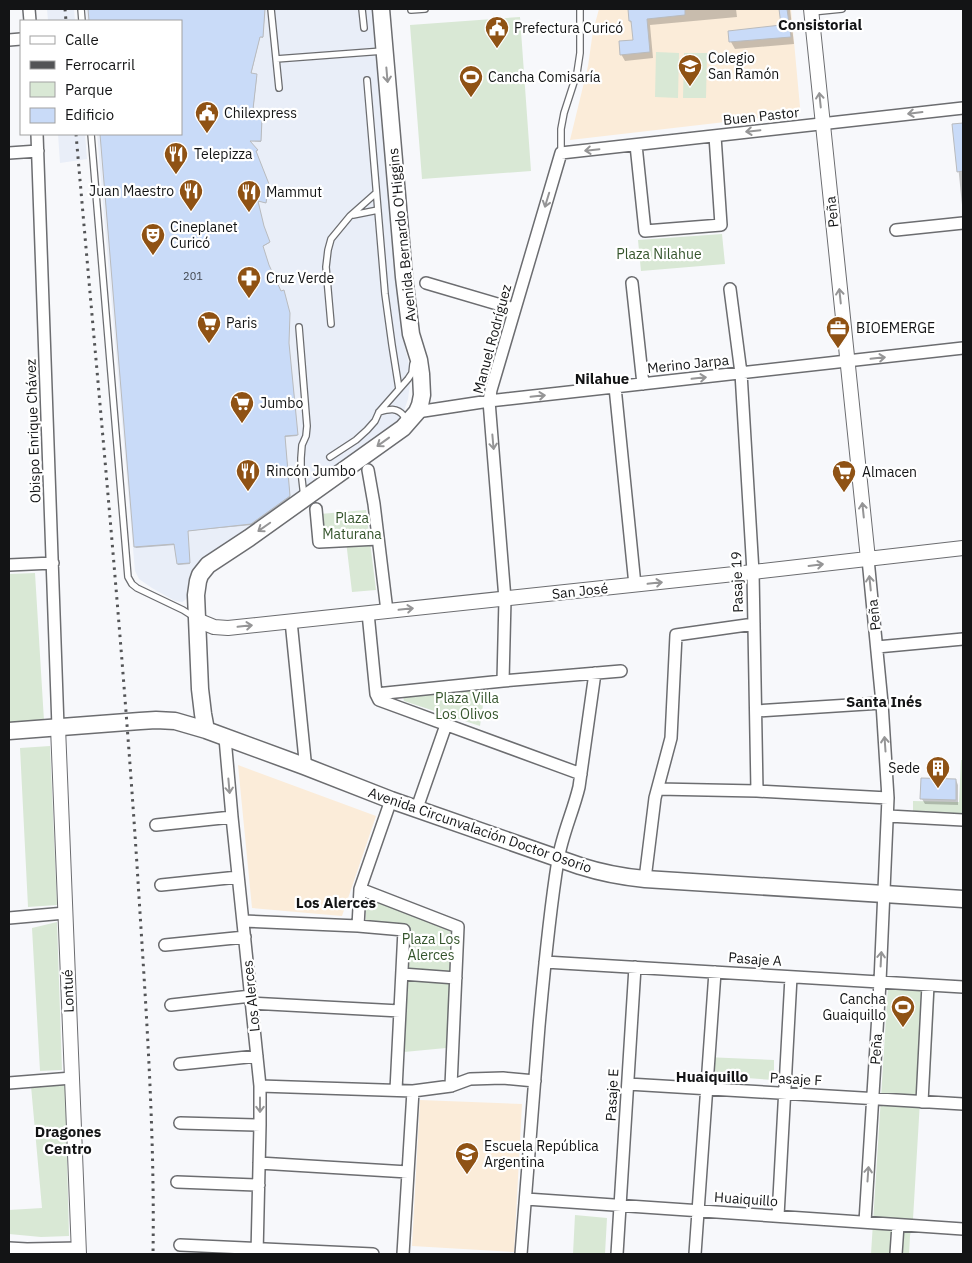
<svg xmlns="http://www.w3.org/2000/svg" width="972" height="1263" font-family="'IBM Plex Sans',sans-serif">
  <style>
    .built { fill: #e9eef8 }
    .education { fill: #fbecd9 }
    .green { fill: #d9e8d5 }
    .shadow { fill: #0003 }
    .building { fill: #c9dbf8; stroke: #b9bbbe }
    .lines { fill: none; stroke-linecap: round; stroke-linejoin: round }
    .service-casing { stroke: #6c6d70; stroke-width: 8 }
    .minor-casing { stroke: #6c6d70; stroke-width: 14 }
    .tertiary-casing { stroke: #6c6d70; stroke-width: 16 }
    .secondary-casing { stroke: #6c6d70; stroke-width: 19 }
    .service { stroke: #fff; stroke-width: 5.5 }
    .minor { stroke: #fff; stroke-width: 11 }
    .tertiary { stroke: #fff; stroke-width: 14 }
    .secondary { stroke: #fff; stroke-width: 16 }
    .rail { stroke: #535456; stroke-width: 3; stroke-dasharray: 2.5 5; stroke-linecap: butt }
    .oneway { stroke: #959596 }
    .labels { text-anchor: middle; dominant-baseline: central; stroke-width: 4.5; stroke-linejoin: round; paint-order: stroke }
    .number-label { font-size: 11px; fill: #40464e }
    .poi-label { font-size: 14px; fill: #131415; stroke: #fff; text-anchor: start }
    .street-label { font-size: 14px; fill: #131415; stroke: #fff }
    .park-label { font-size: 14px; fill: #35552c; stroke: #fff }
    .neighbourhood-label { font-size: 15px; font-weight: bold; fill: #131415; stroke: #fff }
  </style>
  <rect width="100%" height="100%" fill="#f7f8fb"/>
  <!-- built -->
  <path class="built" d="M47 9H74L75 21H48Z
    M86 9H374L398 291 405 348 410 368V384L408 399 404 411 398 422 393 428 254 524 225 545 193 570 189 578 188 597 184 601 182 602 175 601 152 588 139 579 135 571 97 134H181V21H87Z
    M58 134H85L87 159 60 163Z"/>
  <!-- education -->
  <path class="education" d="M599 9H791L800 107 794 114 570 140 588 66 593 31Z
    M238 765 376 816 342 916 252 908Z
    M420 1100 522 1104 514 1252 412 1246Z"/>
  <!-- green -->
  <path class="green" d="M520 17 531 171 422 179 410 25Z
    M656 52 679 53 678 98 655 97Z
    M684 53H707L706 98H683Z
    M722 234 725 264 641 271 638 240Z
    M366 510 376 590 352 592 346 541 323 543 320 514Z
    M35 573 44 721 10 722 9 574Z
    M485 690 480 726 404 701 403 696Z
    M50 746 57 905 28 907 20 748Z
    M961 760H963V815L913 814V801L959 802Z
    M365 896 453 929 446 1048 404 1052 411 929 366 921Z
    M57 922 62 1070 40 1071 32 928Z
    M888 987H935L930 1083 921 1084 913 1219 910 1236 909 1254H871Z
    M705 1057 774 1060V1080L704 1075Z
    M65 1083 69 1236 41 1237 9 1234V1210L42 1208 31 1086Z
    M575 1215 607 1218 605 1254H573Z"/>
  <!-- shadow -->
  <path class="shadow" d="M89 9H264L265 11 263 38 260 37 251 75 257 76 252 120H261L262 121 261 142 249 141 257 151 256 152 269 186 266 203 258 201 264 229 269 243 262 247 289 345 297 436 285 437 290 498 252 525 187 531 190 564 178 565 175 545 136 548 135 547 101 134H181V21H90Z
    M629 9H736L737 17 650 25 653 58 625 61 621 54 634 41 632 25 630 21Z
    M780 9H790L794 44 735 49 731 42 730 32 782 27Z
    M963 124V215L954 125Z
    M956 780 958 785V805L925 804 922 799Z"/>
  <!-- building -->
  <path class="building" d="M88 9H265L263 37H260L251 73 257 74 252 118 262 119 261 141H250L258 150 256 151 269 184 266 203 258 201 264 226 270 242 263 246 269 265 281 291 284 290 290 313 289 343 298 435 285 436 290 496 251 524 188 531 190 563 177 564 174 544 134 547 100 134H181V21H89Z
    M628 9H685V15L647 19 650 52 620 55 619 41 633 40 631 21H629Z
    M779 9H787L791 37 729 42 728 31 781 25Z
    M963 123V171L957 172 952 124Z
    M921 778 956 779V800L920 799Z"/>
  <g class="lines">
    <!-- service casing -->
    <g class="service-casing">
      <path id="service" d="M81 9 82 21
        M271 9 279 88
        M362 9 364 28
        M411 10 425 9
        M812 12 842 9
        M276 59 383 51
        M367 80 385 294 392 345 399 389
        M91 134 128 577 132 584 137 588 183 610 194 617
        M561 153V129L564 113 577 73 580 53V9
        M353 215 378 210
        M331 324 326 267 328 250 331 239 350 216 376 193
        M299 327 307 426 306 436 302 445 301 458V471L304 497
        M379 412C389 409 397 407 404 416V421
        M330 457 356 440 367 430 375 421 379 412 408 379 412 373 413 364"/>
    </g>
    <!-- minor casing -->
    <g class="minor-casing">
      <path id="minor" d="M29 9 30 21
        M9 40 21 39
        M37 134 58 727
        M636 145 645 231 721 225 715 136
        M9 153 38 151
        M896 230 963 223
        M426 283 514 309
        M632 283 643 384
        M730 289 741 373 753 572 757 791
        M615 387 635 585
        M417 412 489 401 963 348
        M368 470 374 504 387 611
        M316 509 319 542 378 539
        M9 565 53 563
        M368 613 376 694 379 700 581 774
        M291 621 305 760 304 766
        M877 647 963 639
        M503 681 505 599 489 401 491 390 561 153 963 108
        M376 694 503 681 621 671
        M756 711 882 703
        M225 738 232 817 260 1086V1125L257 1254
        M658 789 757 791 888 798
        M417 808 446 725
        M888 816 963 820
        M156 825 232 817
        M645 879 655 798 671 738 676 635 754 624
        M161 885 238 877
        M360 889 458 927 451 1086
        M9 918 65 913
        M243 921 358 926 404 930 396 1090
        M358 926 360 889 391 800
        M165 945 245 937
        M545 962 963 987
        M402 974 456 978
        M251 1003 400 1011
        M171 1005 251 996
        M180 1064 257 1056
        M9 1083 72 1078
        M628 1084 963 1104
        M260 1086 413 1091 451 1086 470 1079 503 1078 535 1081
        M922 1102 928 985
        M180 1123 260 1125
        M259 1163 408 1172
        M177 1182 259 1185
        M526 1199 963 1229
        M778 1216 791 977
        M865 1222 880 982 888 798 882 703 868 559
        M180 1245 373 1254
        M9 1248 27 1249 79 1248
        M403 1254 413 1091
        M521 1254C527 1178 533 1102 539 1026 544 971 549 915 558 860 562 835 573 812 579 787L595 673
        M617 1254 635 967
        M695 1254 715 972
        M896 1254 898 1225"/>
    </g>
    <!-- tertiary casing -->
    <g class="tertiary-casing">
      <path id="tertiary" d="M811 9 868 559
        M197 620 214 627 228 628 753 572 963 548
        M58 727 79 1254"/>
    </g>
    <!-- secondary casing -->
    <g class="secondary-casing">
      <path id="secondary" d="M206 730 203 714 200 689 196 595 198 581 200 575 208 565 249 538 403 428 417 412 420 405 422 395 421 374 419 360 411 334 404 277 381 9
        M9 731 140 721 156 720 175 721 206 730 304 766 391 800 580 866C602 873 623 877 645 879L963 899"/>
    </g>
    <!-- service -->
    <use href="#service" class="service"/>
    <!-- minor -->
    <use href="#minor" class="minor"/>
    <!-- tertiary -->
    <use href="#tertiary" class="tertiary"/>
    <!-- secondary -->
    <use href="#secondary" class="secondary"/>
    <!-- rail -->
    <path class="rail" d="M65 9 66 21
      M76 134C97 377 121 621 137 865 145 995 155 1124 153 1254"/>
  </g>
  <!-- one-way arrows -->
  <defs><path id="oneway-shaft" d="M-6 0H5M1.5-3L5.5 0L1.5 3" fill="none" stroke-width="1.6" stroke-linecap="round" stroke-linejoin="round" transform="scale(1.25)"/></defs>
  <g class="oneway">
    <use href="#oneway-shaft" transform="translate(387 75) rotate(85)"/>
    <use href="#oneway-shaft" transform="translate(820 100) rotate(-96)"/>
    <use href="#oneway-shaft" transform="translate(915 113) rotate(173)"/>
    <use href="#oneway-shaft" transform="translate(753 131) rotate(174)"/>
    <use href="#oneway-shaft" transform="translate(592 150) rotate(174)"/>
    <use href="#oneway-shaft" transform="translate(547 200) rotate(107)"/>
    <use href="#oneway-shaft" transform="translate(840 296) rotate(-96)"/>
    <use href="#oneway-shaft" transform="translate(878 358) rotate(-6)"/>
    <use href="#oneway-shaft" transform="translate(699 378) rotate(-6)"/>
    <use href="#oneway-shaft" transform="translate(538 396) rotate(-6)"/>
    <use href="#oneway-shaft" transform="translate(383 442) rotate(144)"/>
    <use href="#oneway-shaft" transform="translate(493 442) rotate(85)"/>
    <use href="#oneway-shaft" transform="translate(863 510) rotate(-96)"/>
    <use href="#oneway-shaft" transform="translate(264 527) rotate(145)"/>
    <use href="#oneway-shaft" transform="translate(816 565) rotate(-7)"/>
    <use href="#oneway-shaft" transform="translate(655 583) rotate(-6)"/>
    <use href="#oneway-shaft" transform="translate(870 583) rotate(-96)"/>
    <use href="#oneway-shaft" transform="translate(406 609) rotate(-6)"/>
    <use href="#oneway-shaft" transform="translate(245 626) rotate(-6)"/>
    <use href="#oneway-shaft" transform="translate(885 744) rotate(-94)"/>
    <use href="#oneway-shaft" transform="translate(229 786) rotate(85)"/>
    <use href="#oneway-shaft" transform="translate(881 959) rotate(-87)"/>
    <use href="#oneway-shaft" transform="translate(260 1105) rotate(90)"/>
    <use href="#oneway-shaft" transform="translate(868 1174) rotate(-86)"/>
  </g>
  <!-- icons -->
  <defs>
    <g id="civic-pin" transform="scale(1.25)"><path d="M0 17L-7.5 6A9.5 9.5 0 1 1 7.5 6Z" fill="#8f5214" stroke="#fff"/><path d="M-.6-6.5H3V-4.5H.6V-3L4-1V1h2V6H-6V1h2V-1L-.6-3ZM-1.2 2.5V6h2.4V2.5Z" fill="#fff"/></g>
    <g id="school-pin" transform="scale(1.25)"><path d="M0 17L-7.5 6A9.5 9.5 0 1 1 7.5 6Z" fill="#8f5214" stroke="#fff"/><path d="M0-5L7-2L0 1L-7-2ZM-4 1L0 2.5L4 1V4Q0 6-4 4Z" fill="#fff"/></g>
    <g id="stadium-pin" transform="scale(1.25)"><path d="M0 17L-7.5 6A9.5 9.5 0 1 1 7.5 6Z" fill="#8f5214" stroke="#fff"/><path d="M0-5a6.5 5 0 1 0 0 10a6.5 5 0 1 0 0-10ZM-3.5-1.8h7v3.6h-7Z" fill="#fff"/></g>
    <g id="restaurant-pin" transform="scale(1.25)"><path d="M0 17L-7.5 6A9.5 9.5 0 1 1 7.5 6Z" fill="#8f5214" stroke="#fff"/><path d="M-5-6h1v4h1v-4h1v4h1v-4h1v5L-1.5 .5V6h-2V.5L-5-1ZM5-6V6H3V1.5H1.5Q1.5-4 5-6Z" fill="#fff"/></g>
    <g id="theatre-pin" transform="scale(1.25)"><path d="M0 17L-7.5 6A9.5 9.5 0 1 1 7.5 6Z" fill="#8f5214" stroke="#fff"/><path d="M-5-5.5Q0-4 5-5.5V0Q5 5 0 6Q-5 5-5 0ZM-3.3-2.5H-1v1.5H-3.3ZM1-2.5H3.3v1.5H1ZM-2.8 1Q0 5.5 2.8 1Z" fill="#fff"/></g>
    <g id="pharmacy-pin" transform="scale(1.25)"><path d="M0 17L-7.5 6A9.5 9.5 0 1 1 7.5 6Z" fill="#8f5214" stroke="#fff"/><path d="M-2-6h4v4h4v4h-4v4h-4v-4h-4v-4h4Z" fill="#fff"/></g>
    <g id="supermarket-pin" transform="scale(1.25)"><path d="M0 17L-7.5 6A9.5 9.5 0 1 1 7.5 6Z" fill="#8f5214" stroke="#fff"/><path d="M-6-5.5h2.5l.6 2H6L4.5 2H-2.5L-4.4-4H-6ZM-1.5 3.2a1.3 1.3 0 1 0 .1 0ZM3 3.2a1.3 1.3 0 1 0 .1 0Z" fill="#fff"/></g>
    <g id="office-pin" transform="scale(1.25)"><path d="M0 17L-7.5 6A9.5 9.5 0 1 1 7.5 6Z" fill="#8f5214" stroke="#fff"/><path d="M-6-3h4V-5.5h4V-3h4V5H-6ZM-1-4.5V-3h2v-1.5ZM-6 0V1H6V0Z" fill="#fff"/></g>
    <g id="building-pin" transform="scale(1.25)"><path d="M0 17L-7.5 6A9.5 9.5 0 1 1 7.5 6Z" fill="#8f5214" stroke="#fff"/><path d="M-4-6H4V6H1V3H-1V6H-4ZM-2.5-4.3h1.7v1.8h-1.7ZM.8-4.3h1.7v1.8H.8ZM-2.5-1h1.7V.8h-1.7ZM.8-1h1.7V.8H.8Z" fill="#fff"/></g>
  </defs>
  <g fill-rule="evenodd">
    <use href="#civic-pin" x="497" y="28"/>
    <use href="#school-pin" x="690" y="66"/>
    <use href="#stadium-pin" x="471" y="77"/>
    <use href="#civic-pin" x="207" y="113"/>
    <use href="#restaurant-pin" x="176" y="154"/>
    <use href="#restaurant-pin" x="191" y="191"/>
    <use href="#restaurant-pin" x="249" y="192"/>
    <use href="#theatre-pin" x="153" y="235"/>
    <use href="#pharmacy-pin" x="249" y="278"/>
    <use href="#supermarket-pin" x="209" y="323"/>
    <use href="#office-pin" x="838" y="328"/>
    <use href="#supermarket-pin" x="242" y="403"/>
    <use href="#restaurant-pin" x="248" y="471"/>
    <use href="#supermarket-pin" x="844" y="472"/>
    <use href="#building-pin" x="938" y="768"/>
    <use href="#stadium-pin" x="903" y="1007"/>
    <use href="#school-pin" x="467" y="1154"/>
  </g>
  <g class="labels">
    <!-- number labels -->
    <g class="number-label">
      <text x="193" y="276">201</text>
    </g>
    <!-- poi labels -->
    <g class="poi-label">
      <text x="514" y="28">Prefectura Curicó</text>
      <text x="708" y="58">Colegio<tspan x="708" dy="16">San Ramón</tspan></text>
      <text x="488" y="77">Cancha Comisaría</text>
      <text x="224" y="113">Chilexpress</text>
      <text x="194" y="154">Telepizza</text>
      <text x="174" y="191" text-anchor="end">Juan Maestro</text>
      <text x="266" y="192">Mammut</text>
      <text x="170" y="227">Cineplanet<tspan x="170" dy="16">Curicó</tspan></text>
      <text x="266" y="278">Cruz Verde</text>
      <text x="226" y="323">Paris</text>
      <text x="856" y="328">BIOEMERGE</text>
      <text x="260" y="403">Jumbo</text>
      <text x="266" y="471">Rincón Jumbo</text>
      <text x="862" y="472">Almacen</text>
      <text x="920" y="768" text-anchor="end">Sede</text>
      <text x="886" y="999" text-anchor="end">Cancha<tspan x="886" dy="16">Guaiquillo</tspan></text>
      <text x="484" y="1146">Escuela República<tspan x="484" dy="16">Argentina</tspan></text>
    </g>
    <!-- street labels -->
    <g class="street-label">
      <text transform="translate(761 116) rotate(-6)">Buen Pastor</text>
      <text transform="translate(832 212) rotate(-96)">Peña</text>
      <text transform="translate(402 235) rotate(-96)">Avenida Bernardo O'Higgins</text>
      <text transform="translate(492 339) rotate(-75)">Manuel Rodríguez</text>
      <text transform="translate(688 364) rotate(-6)">Merino Jarpa</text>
      <text transform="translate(33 431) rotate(-92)">Obispo Enrique Chávez</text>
      <text transform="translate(737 582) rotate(-92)">Pasaje 19</text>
      <text transform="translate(580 591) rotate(-6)">San José</text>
      <text transform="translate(874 615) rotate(-96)">Peña</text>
      <text transform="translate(480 830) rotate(19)">Avenida Circunvalación Doctor Osorio</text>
      <text transform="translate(755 959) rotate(4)">Pasaje A</text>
      <text transform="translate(68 991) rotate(-92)">Lontué</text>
      <text transform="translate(251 996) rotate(-96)">Los Alerces</text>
      <text transform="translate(876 1049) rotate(-86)">Peña</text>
      <text transform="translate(796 1079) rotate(3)">Pasaje F</text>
      <text transform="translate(612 1095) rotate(-87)">Pasaje E</text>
      <text transform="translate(746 1199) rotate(4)">Huaiquillo</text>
    </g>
    <!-- park labels -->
    <g class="park-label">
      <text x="659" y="254">Plaza Nilahue</text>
      <text x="352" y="518">Plaza<tspan x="352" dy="16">Maturana</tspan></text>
      <text x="467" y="698">Plaza Villa<tspan x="467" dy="16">Los Olivos</tspan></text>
      <text x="431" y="939">Plaza Los<tspan x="431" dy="16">Alerces</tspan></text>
    </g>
    <!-- neighbourhood labels -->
    <g class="neighbourhood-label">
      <text x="820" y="24">Consistorial</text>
      <text x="602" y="378">Nilahue</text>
      <text x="884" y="701">Santa Inés</text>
      <text x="336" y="902">Los Alerces</text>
      <text x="712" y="1076">Huaiquillo</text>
      <text x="68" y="1131">Dragones<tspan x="68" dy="17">Centro</tspan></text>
    </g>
  </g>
  <!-- border -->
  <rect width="972" height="1263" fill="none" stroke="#131415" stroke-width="20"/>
  <!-- legend -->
  <rect x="20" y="20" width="162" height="115" fill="#ffffff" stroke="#a1a1a1"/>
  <rect x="30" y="36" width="25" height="8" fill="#ffffff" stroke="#a1a1a1"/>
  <text x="65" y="45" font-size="15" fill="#131415">Calle</text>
  <rect x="30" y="61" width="25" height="8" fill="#535456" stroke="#a1a1a1"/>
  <text x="65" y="70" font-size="15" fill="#131415">Ferrocarril</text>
  <rect x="30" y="82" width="25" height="15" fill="#d9e8d5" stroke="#a1a1a1"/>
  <text x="65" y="95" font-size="15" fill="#131415">Parque</text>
  <rect x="30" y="108" width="25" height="15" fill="#c9dbf8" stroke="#a1a1a1"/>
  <text x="65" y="120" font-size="15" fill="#131415">Edificio</text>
</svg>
